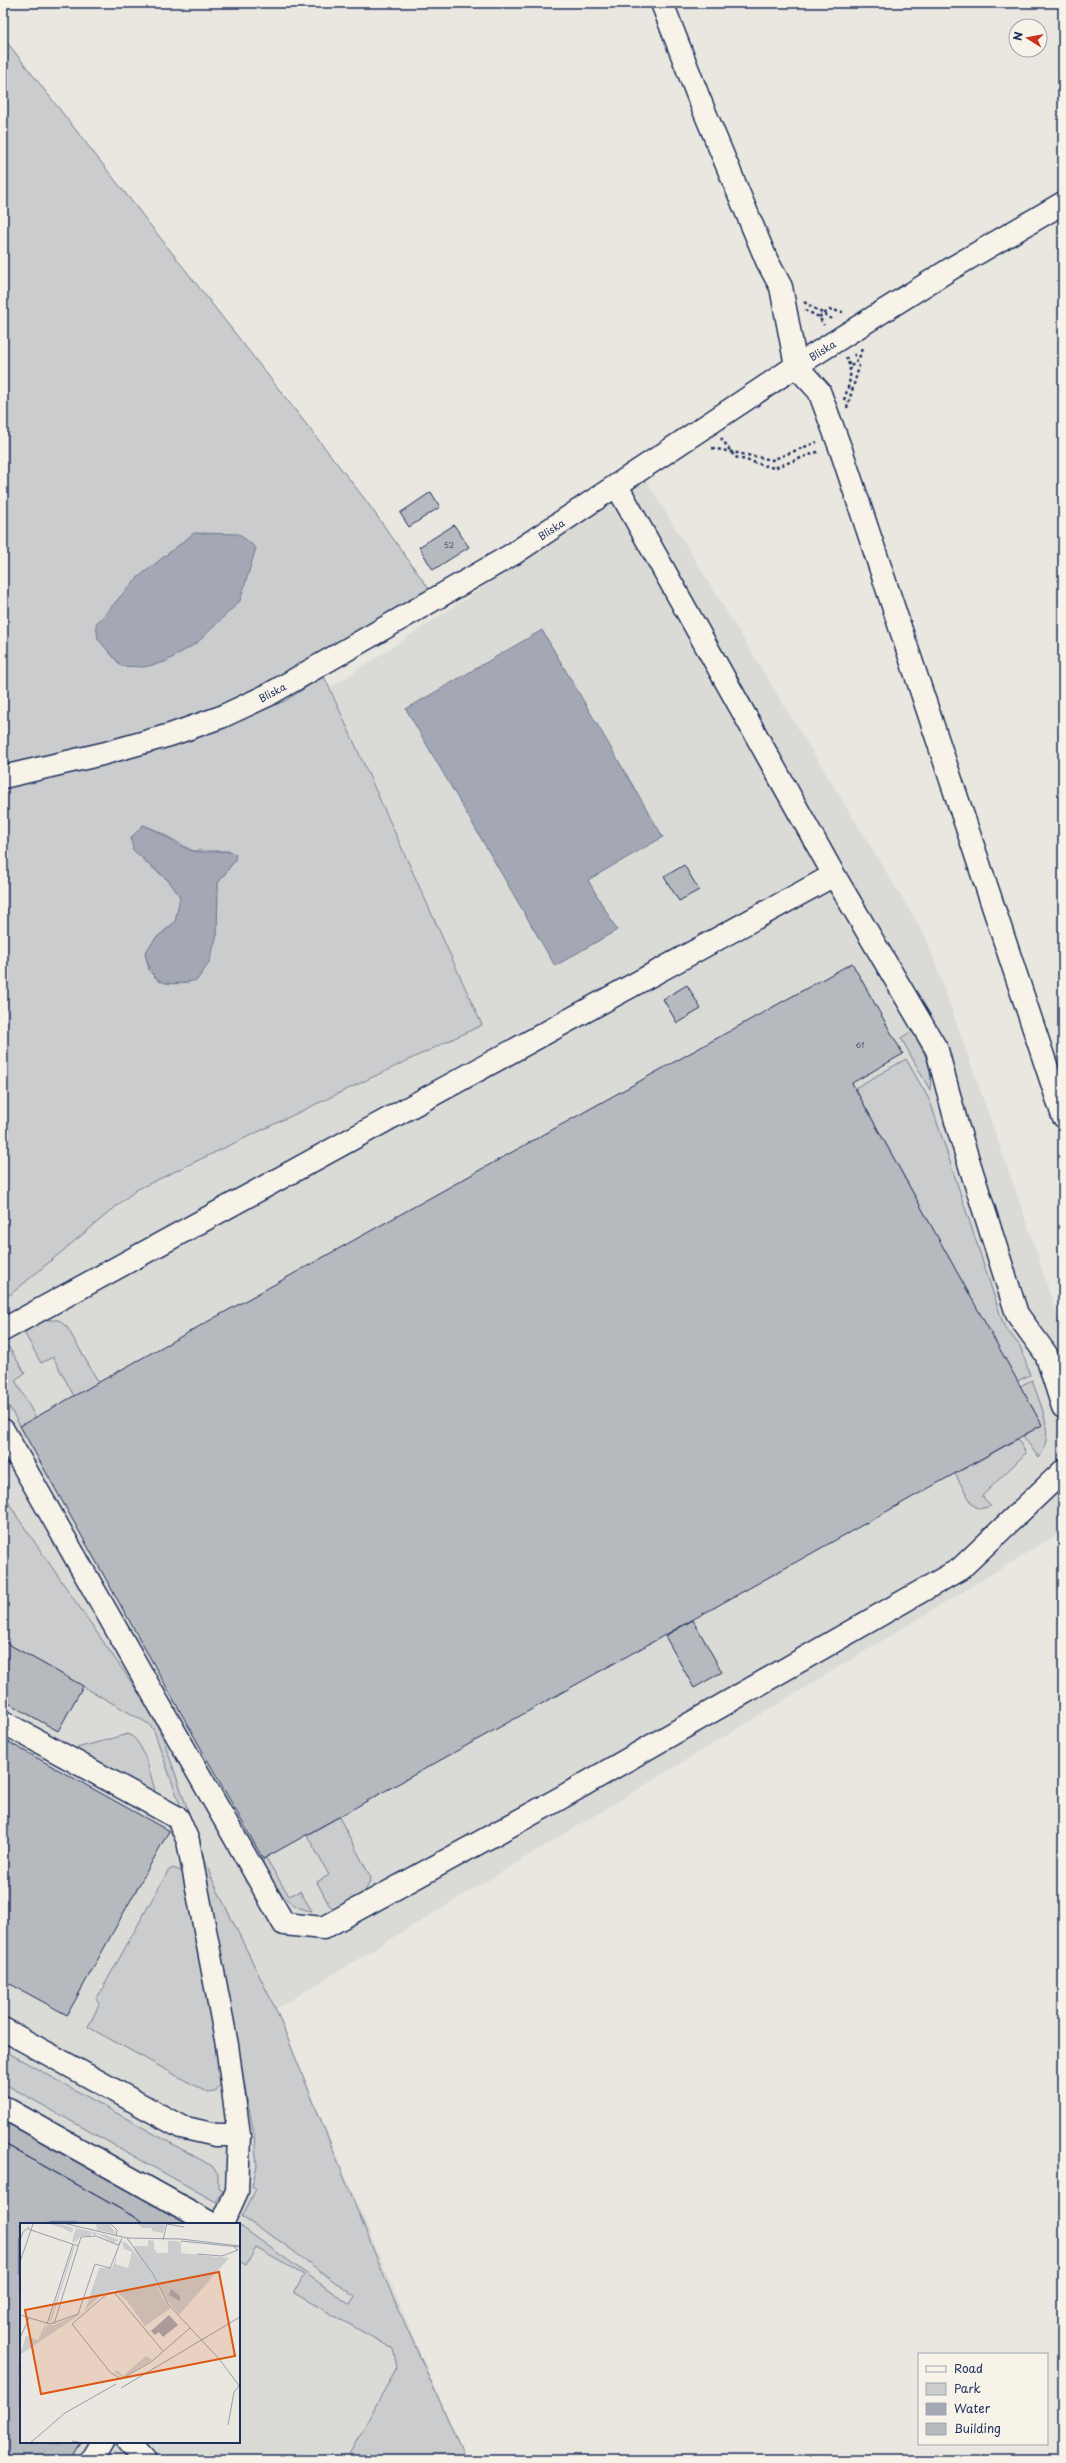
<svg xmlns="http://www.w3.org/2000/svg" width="1066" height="2463" font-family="'Playpen Sans',sans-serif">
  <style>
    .built { fill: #dadad6; fill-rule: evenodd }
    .green { fill: #cbcccd; stroke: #737e96; fill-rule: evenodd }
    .water { fill: #a3a8b4; stroke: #6d7892 }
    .building { fill: #b6babf; stroke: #1b2f5e }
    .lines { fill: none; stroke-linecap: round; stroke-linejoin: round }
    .minor-casing { stroke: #1b2f5e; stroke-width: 25 }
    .path { stroke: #1b2f5e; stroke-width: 2.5; stroke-dasharray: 3 3; stroke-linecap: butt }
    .minor { stroke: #f7f3e8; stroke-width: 22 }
    .labels { text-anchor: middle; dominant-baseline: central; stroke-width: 4; stroke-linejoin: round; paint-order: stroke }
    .number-label { font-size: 8px; fill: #425276 }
    .street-label { font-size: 10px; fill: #1b2f5e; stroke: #f7f3e8 }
    .inset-road { fill: none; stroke: #979dac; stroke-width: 1 }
    .view { fill: #de5710; fill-opacity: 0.15; stroke: #de5710; stroke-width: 2 }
    .inset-edge { fill: none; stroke: #1b2f5e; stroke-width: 2 }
  </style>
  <rect width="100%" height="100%" fill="#eae7e0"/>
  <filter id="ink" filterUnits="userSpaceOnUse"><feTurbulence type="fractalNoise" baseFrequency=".025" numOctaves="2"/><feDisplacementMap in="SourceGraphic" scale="8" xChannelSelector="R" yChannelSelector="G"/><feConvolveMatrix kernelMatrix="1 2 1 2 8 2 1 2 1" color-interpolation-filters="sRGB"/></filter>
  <g filter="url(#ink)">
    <!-- built -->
    <path class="built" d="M646 480 926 937 1027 1223 1063 1334V1531L276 2009 426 2367 467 2460H3V1297L11 1294 136 1190 482 1025 330 688ZM21 2224H239V2442H21Z"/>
    <!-- green -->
    <path class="green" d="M3 37 364 498 432 593 209 713 129 738 3 769Z
      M324 676 482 1025 136 1190 11 1294 3 1297V786L190 741 285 701ZM143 825 156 830 193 851H229L235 860 218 883 217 935 160 982 149 971 145 953 155 939 175 922 181 897 169 881 143 860Z
      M912 1031C924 1052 933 1066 930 1090L901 1038Z
      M906 1059 930 1101 1004 1326 1020 1346 1030 1375 1017 1381 855 1088Z
      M46 1320H59L67 1327 99 1383 74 1396 53 1357 41 1363 25 1334 28 1329Z
      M8 1346 25 1373 15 1380 36 1418 20 1426 3 1396V1352Z
      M1032 1380C1040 1405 1056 1433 1039 1458L1023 1436 1042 1425 1020 1386Z
      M1018 1439 1026 1453 982 1496 991 1506 979 1509 973 1505 955 1474Z
      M3 1493 18 1518 151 1711 164 1741 211 1877 277 2012 386 2281 466 2460H346L397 2367 393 2349 294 2293 304 2275 256 2248 246 2265 239 2261V2225L350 2305 355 2297 281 2242 242 2217 256 2189 252 2186 257 2166 254 2135 206 1878 154 1731 149 1724 3 1641Z
      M128 1734C145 1742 149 1772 155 1790L152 1793 73 1749Z
      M339 1817 371 1878 365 1892 334 1909 329 1905 317 1882 329 1875 307 1835Z
      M266 1858 289 1896 300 1891 312 1911C286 1908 275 1885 263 1865V1859Z
      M173 1868 183 1872 222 2082 215 2092 208 2093 88 2027 100 2003 96 2000 168 1871Z
      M3 2050 212 2166 218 2174V2188L223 2191 216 2202 3 2083Z"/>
    <!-- water -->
    <path class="water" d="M194 533 239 534 256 548 240 601 197 643 165 662 144 667 121 666 98 639 96 624 136 579Z
      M542 630 663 837 588 880 617 930 555 966 406 709Z
      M143 825C161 831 178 847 193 851 207 855 222 848 236 854L235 860 218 883 217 935 209 963 197 980C166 987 153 987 145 953L155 939 175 922 180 897 169 881 133 850 131 838Z"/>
    <!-- building -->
    <path class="building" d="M431 492 440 507 409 527 400 513Z
      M454 525 469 547 433 570 419 547Z
      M684 865 699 890 679 901 664 877Z
      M852 963 903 1054 852 1083 1042 1425 263 1859 20 1426Z
      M687 985 701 1009 677 1023 663 999Z
      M693 1620 722 1672 694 1688 665 1636Z
      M3 1641 83 1686 58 1731 3 1700Z
      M3 1739 169 1831 67 2015 3 1980Z
      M3 2107 202 2224H147L3 2143Z
      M3 2143 147 2224H21V2442H80L70 2460H3Z"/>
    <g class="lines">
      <!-- minor casing -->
      <g class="minor-casing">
        <path id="minor" d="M662 3 698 96 767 261 781 287 796 366 819 391 841 450 1063 1116
          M617 486 834 875 937 1050 957 1125 1017 1314 1046 1354 1063 1407
          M3 777 102 754 170 735 221 717 268 695 513 554 796 366 952 268 1063 203
          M3 1330 834 875
          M3 1430 284 1924 323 1928 557 1800 960 1569 1063 1471
          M3 1722 178 1818 188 1841 227 2045 239 2135 237 2191 222 2224
          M3 2029 181 2127 216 2135H239
          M3 2107 212 2224
          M128 2442 145 2460
          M91 2460 102 2442"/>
      </g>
      <!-- path -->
      <path class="path" d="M804 302 832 319
        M805 310 819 317 824 325
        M819 317 830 310 843 312
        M851 366 859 359 862 348
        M844 400C849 385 854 372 846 357
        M847 408 859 367 854 353
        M721 438 735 457 774 468 820 451
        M712 448 772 460 817 442"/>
      <!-- minor -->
      <use href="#minor" class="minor"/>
    </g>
  </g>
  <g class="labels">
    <!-- number labels -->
    <g class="number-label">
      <text x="449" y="545">52</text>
      <text x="860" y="1045">61</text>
    </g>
    <!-- street labels -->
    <g class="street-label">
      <text transform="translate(822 350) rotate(-32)">Bliska</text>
      <text transform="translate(551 529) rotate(-33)">Bliska</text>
      <text transform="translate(272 692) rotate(-28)">Bliska</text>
    </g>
  </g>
  <!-- overview -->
  <g transform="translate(20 2223)">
    <rect width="220" height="220" fill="#eae7e0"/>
    <path d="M26 0H39L53 5 52 10 43 5ZM76 0H89L96 11 77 7ZM117 0H146L143 10 132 8V5H122ZM56 5 86 12 99 17 94 20 78 11 73 12 72 9 70 13H60L55 21 57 14 54 20 52 18ZM128 17 134 18V26L137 30H148V18H153L161 19V30L209 35 159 92 146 76 133 53 143 75 151 85 125 103 107 78 95 67 90 68 82 71 66 87 0 132 6 113 18 117 25 102H27L23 112 28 102H34L65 88 79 45H92L98 28 95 41 108 45 112 29 104 26 102 19 107 20 117 32 113 23H128ZM55 23 31 99 29 100 53 24ZM126 133 132 137 103 154 95 150 97 147 103 153Z" fill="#cbcccd"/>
    <path d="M151 66 160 73V78L149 72ZM149 92 158 102 143 114 139 109 135 112 131 108Z" fill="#a3a8b4"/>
    <path class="inset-road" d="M43 0 107 15 161 16 220 23M90 0 97 7 96 13M147 1 164 4M8 6 58 23M107 15 133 51 148 81 200 137 220 164M0 17 3 9 9 4M143 17 147 0M161 18 219 24M177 31 202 33 218 27 214 24M0 39 13 1M0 92 30 101 58 91 75 41 90 45 102 15M27 101 53 21M34 101 61 14 76 13 98 22 100 19M0 115 9 95M143 128 94 69 88 70 52 101 90 149 101 156 131 139 170 105M101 165 220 94M208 202 214 169 219 163M52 218 64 220M10 220 45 190 96 161"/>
    <path class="view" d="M199 49 215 133 21 171 5 87Z"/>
    <rect width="220" height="220" class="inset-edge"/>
  </g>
  <!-- margin -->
  <rect width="1066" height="2463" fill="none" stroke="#f7f3e8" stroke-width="16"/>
  <rect x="8" y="8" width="1050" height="2447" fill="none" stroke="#1b2f5e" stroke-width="1.5" filter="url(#ink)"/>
  <!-- legend -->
  <rect x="918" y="2353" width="130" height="92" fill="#f7f3e8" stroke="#9fa5b1"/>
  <rect x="926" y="2366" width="20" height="6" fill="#f7f3e8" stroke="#9fa5b1"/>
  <text x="954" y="2373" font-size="12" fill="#1b2f5e">Road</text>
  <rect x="926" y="2383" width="20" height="12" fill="#cbcccd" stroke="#9fa5b1"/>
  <text x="954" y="2393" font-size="12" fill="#1b2f5e">Park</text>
  <rect x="926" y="2403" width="20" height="12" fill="#a3a8b4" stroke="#9fa5b1"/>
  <text x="954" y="2413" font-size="12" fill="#1b2f5e">Water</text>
  <rect x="926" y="2423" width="20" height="12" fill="#b6babf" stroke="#9fa5b1"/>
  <text x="954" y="2433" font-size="12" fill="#1b2f5e">Building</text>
  <!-- north arrow -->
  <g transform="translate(1028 38) rotate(281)"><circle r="19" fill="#f7f3e8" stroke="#9fa5b1"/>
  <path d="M0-3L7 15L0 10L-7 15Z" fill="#c8321e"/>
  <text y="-6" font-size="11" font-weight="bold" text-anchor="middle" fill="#1b2f5e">N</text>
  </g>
</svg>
